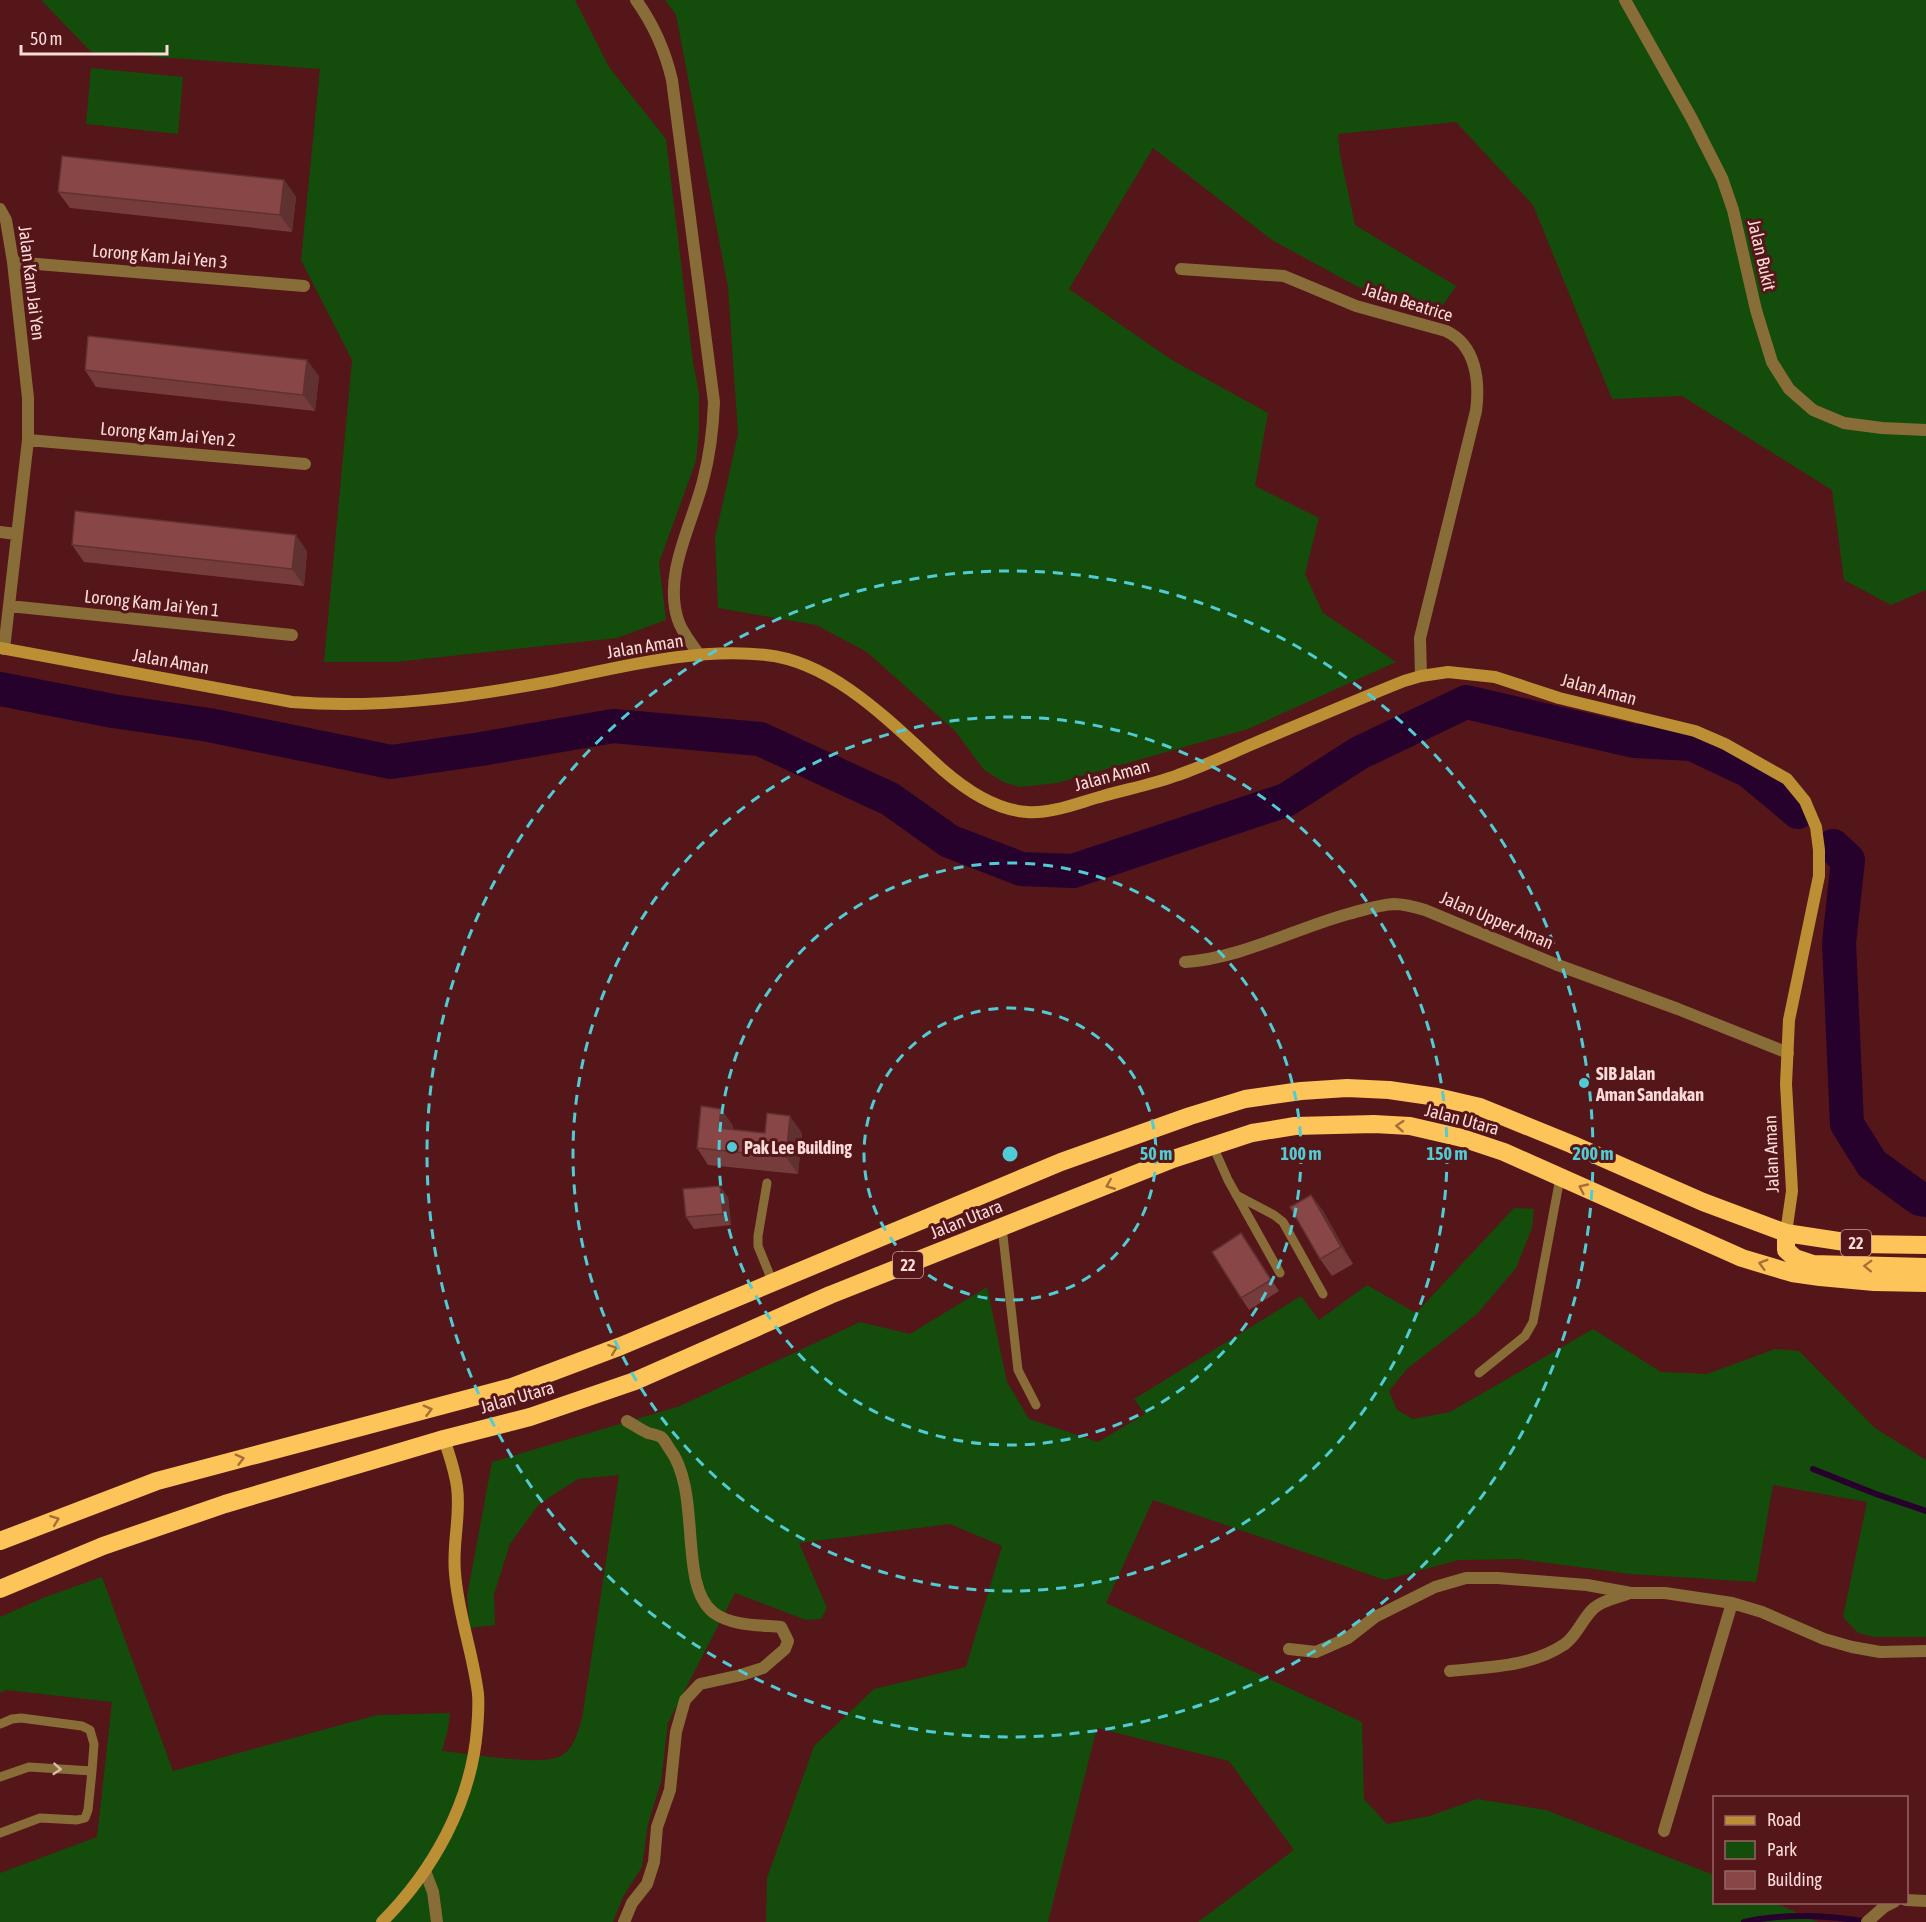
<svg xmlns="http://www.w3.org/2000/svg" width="1926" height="1922" font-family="'Asap Condensed',sans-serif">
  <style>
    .green { fill: #144c0b }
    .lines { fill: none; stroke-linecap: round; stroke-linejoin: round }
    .stream { stroke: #26012c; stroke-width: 6 }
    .river { stroke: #26012c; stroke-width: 34 }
    .lane { stroke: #896d39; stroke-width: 9 }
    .street { stroke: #896d39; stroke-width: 12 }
    .secondary { stroke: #bc8f35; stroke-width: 12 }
    .highway { stroke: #fcc459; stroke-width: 18 }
    .wall { fill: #763c3c }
    .shaded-wall { fill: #603131 }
    .building { fill: #894646; stroke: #603131; stroke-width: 1.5 }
    .oneway { stroke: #a86d39 }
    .oneway2 { stroke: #d9b9a8 }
    .ring { fill: none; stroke: #51ccd4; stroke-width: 3; stroke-dasharray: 10 8 }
    .poi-dot { fill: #51ccd4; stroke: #541619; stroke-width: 2 }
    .labels { text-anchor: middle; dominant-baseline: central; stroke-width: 6; stroke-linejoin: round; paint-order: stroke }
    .shield { fill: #541619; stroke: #c99f9f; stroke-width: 1.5 }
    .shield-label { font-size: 16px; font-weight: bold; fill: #fbdad8 }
    .street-label { font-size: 18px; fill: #fbdad8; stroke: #541619 }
    .poi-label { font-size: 18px; font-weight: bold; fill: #fbdad8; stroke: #541619; text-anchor: start }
    .centre { fill: #51ccd4; stroke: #541619; stroke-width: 3 }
    .ring-label { font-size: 18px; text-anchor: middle; font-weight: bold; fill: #51ccd4; stroke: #541619; stroke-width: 6; stroke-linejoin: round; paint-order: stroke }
  </style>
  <rect width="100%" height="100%" fill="#541619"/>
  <!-- green -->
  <path class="green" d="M41 0H575L609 67 666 139 693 362 699 393V431L696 461 659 563 666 620 617 638 396 662H324L352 360 301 260 320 69 91 52Z
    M665 0H1926V590L1891 605 1844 580 1832 490 1682 396 1612 399 1533 205 1456 122 1338 134 1340 154 1355 225 1456 286 1443 305 1358 287 1272 240 1153 148 1069 289 1172 360 1268 413 1255 486 1319 518 1305 574 1323 613 1396 662 1248 729 1057 783 1020 787 1003 782 984 770 955 731 867 652 816 625 718 608 715 538 738 434 728 287 676 15Z
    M91 68 183 77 178 134 86 124Z
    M1514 1208 1534 1209 1532 1228 1516 1268 1477 1314 1407 1369 1389 1391 1397 1410 1413 1419 1450 1412 1593 1329 1661 1372 1707 1374 1775 1349 1799 1351 1875 1428 1926 1460V1637H1874L1858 1633 1843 1617 1867 1502 1773 1485 1756 1582 1631 1574 1519 1559 1459 1560 1385 1580 1153 1500 1106 1603 1362 1722 1364 1799 1387 1824 1430 1816 1477 1799 1546 1810 1714 1875V1902L1775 1903 1818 1922H1198L1294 1850 1229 1761 1097 1728 1048 1922H766L767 1878 814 1746 874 1689 966 1667 1002 1546 950 1524 799 1543 827 1608 821 1619 806 1620 735 1593 668 1723 661 1782 648 1824 642 1867 623 1897 613 1922H0V1873L97 1837 112 1702 7 1690 0 1693V1617L45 1597 102 1577 173 1771 377 1715 450 1713 448 1729 442 1751C467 1753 537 1766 558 1757 574 1751 577 1733 582 1719L619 1475 578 1479 539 1504 510 1544 494 1594 495 1625 470 1628 467 1596 492 1462 680 1406 860 1322 910 1334 987 1287 1007 1382 1029 1419 1098 1442 1145 1414 1134 1399 1301 1296 1319 1320 1367 1285 1416 1313Z"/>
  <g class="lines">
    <!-- stream -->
    <path class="stream" d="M1813 1469 1876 1494 1926 1511
      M1744 1922C1785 1913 1827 1915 1868 1922"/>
    <!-- river -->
    <path class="river" d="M0 689 113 711 209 725 391 762 481 749 613 726 760 739 890 799 949 841 1021 869 1073 871 1286 800 1359 753 1466 702 1634 741 1692 744 1749 771 1798 812
      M1833 846 1848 860 1839 943 1847 1124 1872 1164 1920 1199 1926 1200"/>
    <!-- lane -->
    <path class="lane" d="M1212 1144 1228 1180 1280 1273
      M767 1183 758 1236V1246L773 1283
      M1236 1195 1274 1215 1283 1222 1323 1294
      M1002 1227 1018 1370 1036 1405
      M1479 1373 1525 1336 1533 1322 1560 1178
      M0 1724 12 1719 21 1718 82 1726 90 1730 94 1744 92 1771 29 1767 0 1777
      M0 1833 40 1818 77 1820 85 1818 88 1810 92 1771"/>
    <!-- street -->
    <path class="street" d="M636 0C654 25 665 50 672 80L714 402C713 430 710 454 703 481 692 525 663 574 678 620 682 633 693 645 700 656
      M1625 0 1692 119 1722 178 1733 210 1756 310 1772 362 1789 389 1813 410 1844 423 1882 428 1926 430
      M0 209 6 220 13 262 28 398V440L4 649
      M13 262 304 286
      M1181 269 1284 276 1356 306 1446 331C1476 345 1480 381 1476 411L1420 638 1421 676
      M28 440 305 464
      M0 532 16 534
      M9 606 292 635
      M1185 962C1242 958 1294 929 1348 914 1363 910 1378 905 1394 904 1405 904 1415 907 1425 910L1555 964 1678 1009 1788 1053
      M1289 1649 1316 1652 1348 1638 1375 1617 1435 1587 1466 1578H1498L1587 1585 1631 1593H1665L1732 1603 1762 1612 1824 1639 1852 1647 1880 1652 1926 1651
      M1450 1671C1489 1667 1531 1667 1565 1644 1578 1634 1582 1619 1594 1608 1603 1600 1616 1598 1627 1594
      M1664 1831 1732 1603
      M425 1871 433 1892 437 1922
      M1906 1900 1926 1901
      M624 1922 632 1903 647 1884 654 1862 657 1827 670 1790 676 1732 685 1700 700 1684 741 1675 763 1668 785 1649 788 1641 781 1627C760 1625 732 1626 714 1613 677 1585 703 1492 669 1448 667 1445 664 1439 661 1437 657 1435 652 1434 648 1433 641 1430 634 1425 627 1421
      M1867 1922 1884 1907 1894 1902"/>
    <!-- secondary -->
    <path class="secondary" d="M0 648 292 702C380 709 467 697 553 681 621 667 697 647 766 655 835 662 894 726 943 770 966 790 996 810 1027 812 1052 814 1080 802 1103 796 1128 789 1154 784 1178 775 1204 766 1229 754 1255 743 1305 722 1354 701 1404 681L1421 676 1448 672 1495 677 1559 698 1695 731 1725 744 1787 779 1805 801 1816 827 1819 850V876L1789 1020 1786 1084 1792 1191 1786 1233
      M382 1922C433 1871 471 1803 477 1730 478 1718 479 1706 478 1694 473 1653 458 1614 455 1573 452 1544 461 1516 457 1487 455 1471 449 1454 444 1439"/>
    <!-- highway -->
    <path class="highway" d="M1786 1233V1250L1795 1258 1813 1264 1926 1267
      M0 1541 157 1481 512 1387 621 1346 1061 1162 1190 1116 1245 1099 1301 1091 1347 1088 1389 1090 1437 1097 1480 1107 1571 1144 1703 1202 1786 1233 1858 1244 1926 1245
      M0 1589 103 1546 225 1504 444 1439 530 1417 635 1381 830 1295 1173 1159 1252 1133 1295 1126 1374 1124 1410 1126 1462 1138 1504 1152 1742 1258 1792 1273 1820 1277 1874 1282 1926 1283"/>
  </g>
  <!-- wall -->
  <path class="wall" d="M284 180 296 197 292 232 70 208 58 192Z
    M85 370 319 376 315 411 96 387Z
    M72 545 307 551 304 586 84 562Z
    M721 1109 733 1126V1129L765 1133H802L798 1174 708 1165 697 1148Z
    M1311 1195 1323 1211 1353 1264 1332 1276 1320 1259Z
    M728 1197 731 1225 694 1229 686 1217Z
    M1241 1233 1279 1291 1249 1310 1241 1298Z"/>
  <!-- shaded-wall -->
  <path class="shaded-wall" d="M284 180 296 197 292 232 280 215Z
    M307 360 319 376 315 411 303 395Z
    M296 535 307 551 304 586 292 569Z
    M721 1109 733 1126 731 1145 719 1128Z
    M790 1116 802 1133 798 1174 786 1157Z
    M720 1186 728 1197 731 1225 723 1214Z
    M1311 1195 1323 1211 1353 1264 1341 1247Z
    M1241 1233 1249 1245 1279 1291 1271 1280Z"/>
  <!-- building -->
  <path class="building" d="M62 156 284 180 280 215 58 192Z
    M88 336 307 360 303 395 85 370Z
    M75 511 296 535 292 569 72 545Z
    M701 1106 721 1109 719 1128 765 1133 767 1113 790 1116 786 1157 697 1148Z
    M720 1186 723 1214 686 1217 683 1189Z
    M1311 1195 1341 1247 1320 1259 1290 1207Z
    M1241 1233 1271 1280 1241 1298 1212 1252Z"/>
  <!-- one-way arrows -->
  <defs><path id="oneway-chevron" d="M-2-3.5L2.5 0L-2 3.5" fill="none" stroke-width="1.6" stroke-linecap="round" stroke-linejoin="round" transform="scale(1.5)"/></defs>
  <g class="oneway">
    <use href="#oneway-chevron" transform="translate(1400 1126) rotate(-176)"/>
    <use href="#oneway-chevron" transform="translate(1110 1185) rotate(158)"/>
    <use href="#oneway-chevron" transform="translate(1583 1188) rotate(-155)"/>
    <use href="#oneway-chevron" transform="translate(1763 1264) rotate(-164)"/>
    <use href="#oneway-chevron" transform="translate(1868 1266) rotate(-178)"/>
    <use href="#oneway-chevron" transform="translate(613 1349) rotate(-21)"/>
    <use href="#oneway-chevron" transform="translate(428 1410) rotate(-15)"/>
    <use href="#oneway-chevron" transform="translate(240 1459) rotate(-15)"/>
    <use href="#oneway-chevron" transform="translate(55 1520) rotate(-21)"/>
  </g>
  <use class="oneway2" href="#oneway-chevron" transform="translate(57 1769) rotate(4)"/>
  <!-- distance rings -->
  <g class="ring">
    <circle cx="1010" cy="1154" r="146"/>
    <circle cx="1010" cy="1154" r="291"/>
    <circle cx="1010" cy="1154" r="437"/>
    <circle cx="1010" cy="1154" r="583"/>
  </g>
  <!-- markers -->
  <g class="poi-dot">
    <circle cx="1584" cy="1083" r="6"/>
    <circle cx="732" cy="1147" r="6"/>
  </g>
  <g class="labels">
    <!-- shield labels -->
    <g class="shield">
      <rect x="1841" y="1230" width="30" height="26" rx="4.5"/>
      <rect x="893" y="1252" width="30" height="26" rx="4.5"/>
    </g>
    <g class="shield-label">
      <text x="1856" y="1243">22</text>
      <text x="908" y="1265">22</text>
    </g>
    <!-- street labels -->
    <g class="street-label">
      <text transform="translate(1762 255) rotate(77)">Jalan Bukit</text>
      <text transform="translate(160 256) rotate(5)">Lorong Kam Jai Yen 3</text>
      <text transform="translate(32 283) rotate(83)">Jalan Kam Jai Yen</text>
      <text transform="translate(1408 302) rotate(17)">Jalan Beatrice</text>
      <text transform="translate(168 434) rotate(5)">Lorong Kam Jai Yen 2</text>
      <text transform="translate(152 603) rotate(6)">Lorong Kam Jai Yen 1</text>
      <text transform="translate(645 646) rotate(-9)">Jalan Aman</text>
      <text transform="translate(171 661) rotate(10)">Jalan Aman</text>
      <text transform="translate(1599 689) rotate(15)">Jalan Aman</text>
      <text transform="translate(1112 775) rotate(-15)">Jalan Aman</text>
      <text transform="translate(1497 920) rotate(23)">Jalan Upper Aman</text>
      <text transform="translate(1462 1119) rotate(15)">Jalan Utara</text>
      <text transform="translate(1771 1154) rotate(-92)">Jalan Aman</text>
      <text transform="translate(966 1219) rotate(-22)">Jalan Utara</text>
      <text transform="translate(517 1397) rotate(-16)">Jalan Utara</text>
    </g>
    <!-- poi labels -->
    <g class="poi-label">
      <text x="1596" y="1073">SIB Jalan<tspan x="1596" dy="21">Aman Sandakan</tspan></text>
      <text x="744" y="1147">Pak Lee Building</text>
    </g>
  </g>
  <circle cx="1010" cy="1154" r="9" class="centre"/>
  <g class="ring-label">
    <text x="1156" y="1160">50 m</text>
    <text x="1301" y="1160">100 m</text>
    <text x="1447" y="1160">150 m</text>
    <text x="1593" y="1160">200 m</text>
  </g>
  <!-- legend -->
  <rect x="1713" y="1796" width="195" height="108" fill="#541619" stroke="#976465" stroke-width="1.5"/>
  <rect x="1725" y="1816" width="30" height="9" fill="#bc8f35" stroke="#976465" stroke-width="1.5"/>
  <text x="1767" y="1826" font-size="18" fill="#fbdad8">Road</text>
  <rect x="1725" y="1841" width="30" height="18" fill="#144c0b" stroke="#976465" stroke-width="1.5"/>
  <text x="1767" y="1856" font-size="18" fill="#fbdad8">Park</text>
  <rect x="1725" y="1871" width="30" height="18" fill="#894646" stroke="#976465" stroke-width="1.5"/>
  <text x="1767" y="1886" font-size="18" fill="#fbdad8">Building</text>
  <!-- scale -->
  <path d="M21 45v9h146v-9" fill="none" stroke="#fbdad8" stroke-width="3"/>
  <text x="30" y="45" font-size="18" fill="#fbdad8" stroke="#541619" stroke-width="4.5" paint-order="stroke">50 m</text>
</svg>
